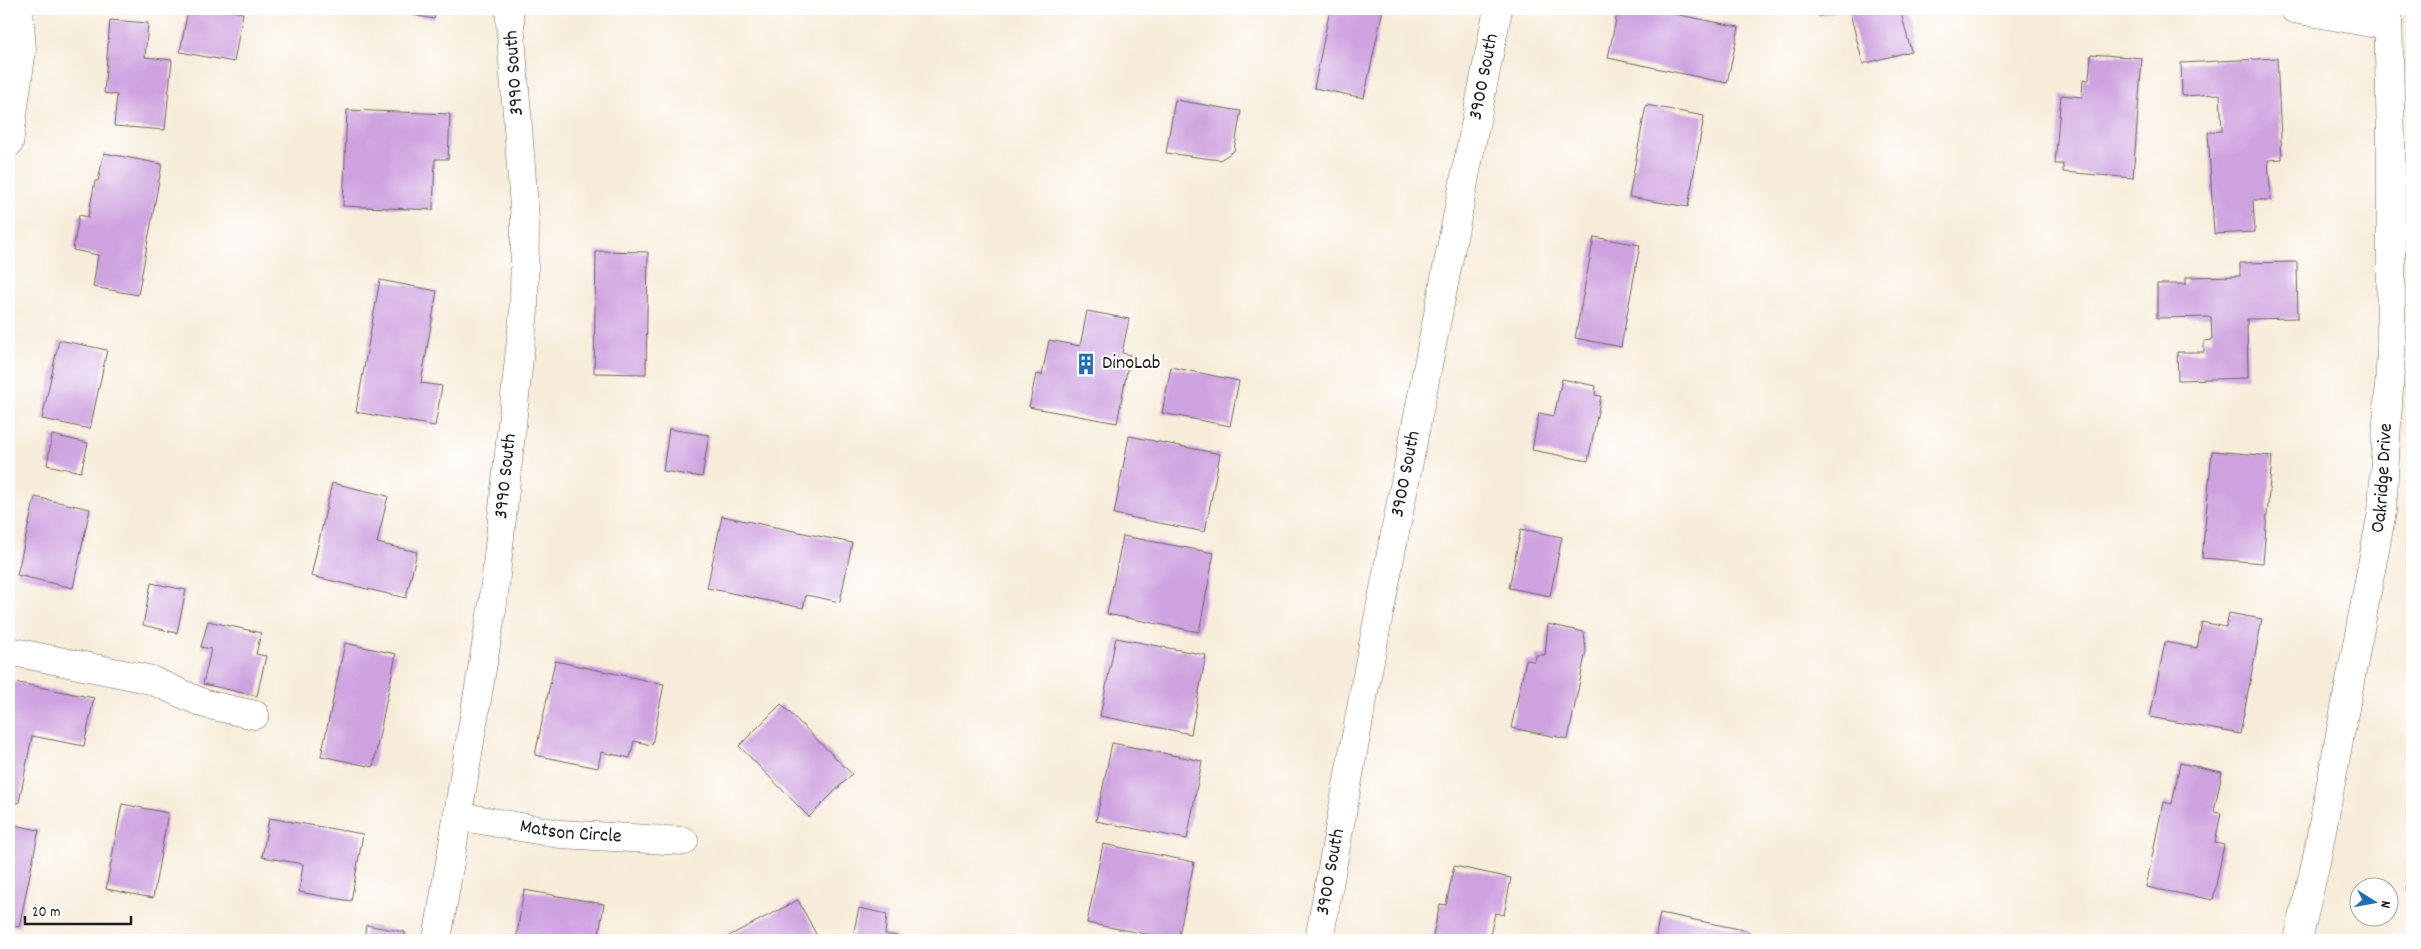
<svg xmlns="http://www.w3.org/2000/svg" width="2421" height="949" font-family="Dekko,sans-serif">
  <style>
    .building { fill: #cea1df }
    .lines { fill: none; stroke-linecap: round; stroke-linejoin: round }
    .minor-casing { stroke: #69655e; stroke-width: 29 }
    .major-casing { stroke: #69655e; stroke-width: 29 }
    .minor { stroke: #fff; stroke-width: 28 }
    .major { stroke: #fff; stroke-width: 28 }
    .labels { text-anchor: middle; dominant-baseline: central; stroke-width: 4; stroke-linejoin: round; paint-order: stroke }
    .street-label { font-size: 20px; fill: #1c1c1c; stroke: #fff }
    .poi-label { font-size: 20px; fill: #1c1c1c; stroke: #fff; text-anchor: start }
  </style>
  <rect width="100%" height="100%" fill="#fff"/>
  <filter id="ink" filterUnits="userSpaceOnUse"><feTurbulence type="fractalNoise" baseFrequency=".02" numOctaves="2"/><feDisplacementMap in="SourceGraphic" scale="10" xChannelSelector="R" yChannelSelector="G"/><feConvolveMatrix kernelMatrix="1 2 1 2 8 2 1 2 1" color-interpolation-filters="sRGB"/></filter>
  <filter id="wash" filterUnits="userSpaceOnUse"><feTurbulence type="fractalNoise" baseFrequency=".0096" numOctaves="4" result="noise"/><feDisplacementMap in="SourceGraphic" scale="20" xChannelSelector="R" yChannelSelector="G"/><feGaussianBlur stdDeviation="1.12" result="paint"/><feColorMatrix in="noise" values="0 0 0 0 0 0 0 0 0 0 0 0 0 0 0 0 0 1.4 0 .05"/><feComposite in="paint" operator="in"/></filter>
  <g filter="url(#wash)">
    <rect width="100%" height="100%" fill="#f7ecd9"/>
    <g id="blocks">
      <!-- building -->
      <path class="building" d="M188 9H222L243 13 234 62 180 52Z
        M381 9H436L434 19Z
        M1330 9H1383L1364 98 1314 88Z
        M1618 9H1650L1739 27 1727 83 1608 58Z
        M1817 9H1843L1819 16Z
        M1849 9H1900L1911 51 1863 64Z
        M110 20 148 23 145 57 172 60 165 130 114 126 117 95 104 93Z
        M2091 54 2142 58 2133 178 2063 172V164H2055L2061 95 2082 97 2083 79 2089 80Z
        M2277 58 2282 159 2268 160 2271 200H2253L2255 232 2214 234 2208 132 2222 131 2220 94 2182 96 2181 63Z
        M1175 100 1241 111 1234 151 1220 160 1166 153Z
        M1646 105 1704 116 1688 207 1629 197Z
        M347 110 450 114 448 159H435L433 210 343 206Z
        M104 153 162 164 138 295 93 287 98 255 73 250 79 215 88 217 95 181H98Z
        M1594 237 1640 245 1621 347 1575 338Z
        M596 251 648 252 646 374 594 373Z
        M2297 262 2298 318 2247 319 2248 378 2178 380 2177 352H2204V341L2212 340 2211 317 2157 318V284H2186V277L2240 276V263Z
        M380 280 437 291 421 383 442 386 435 426 356 412Z
        M1087 311 1129 319 1122 353 1130 355 1117 423 1029 407 1036 374 1042 375 1049 340 1080 346Z
        M59 340 107 350 90 429 42 419Z
        M1171 367 1239 381 1230 426 1162 413Z
        M1562 379 1596 386 1595 395 1601 396 1588 461 1532 450 1539 413 1554 416Z
        M669 429 709 435 702 477 663 471Z
        M52 435 88 443 81 472 47 465Z
        M1129 436 1220 454 1205 532 1114 514Z
        M2212 451 2272 456 2263 563 2202 558Z
        M332 483 388 496 377 543 417 552 406 598 311 576Z
        M35 497 90 509 73 588 17 575Z
        M722 516 852 543 840 602 806 595 803 608 707 588Z
        M1521 529 1562 537 1550 596 1509 588Z
        M1123 536 1214 553 1199 632 1107 614Z
        M151 583 186 590 177 633 143 625Z
        M2229 613 2262 619 2240 734 2150 717 2165 642 2197 648 2202 622 2226 627Z
        M208 621 261 633 256 654 266 656 257 696 203 684 211 649 201 647Z
        M1548 624 1584 632 1586 651 1568 739 1511 728 1526 660 1535 661 1536 655H1545Z
        M1116 638 1206 655 1191 734 1100 716Z
        M345 643 396 654 373 767 321 756Z
        M555 661 664 684 652 745 634 741 630 758 601 752 598 768 535 755Z
        M9 681 94 698 84 746 32 736 19 803 9 801Z
        M781 704 852 774 809 817 739 746Z
        M1112 743 1202 761 1187 839 1096 821Z
        M2180 763 2222 772 2214 812 2221 813 2215 843 2224 845 2213 900 2146 887 2163 802 2172 804Z
        M122 804 168 813 153 898 106 889Z
        M269 818 363 834 351 901 299 892 303 864 262 857Z
        M9 824 39 830 19 927 9 925Z
        M1103 844 1194 862 1178 940 1087 923Z
        M1454 866 1511 878 1504 915 1495 913 1489 940H1432L1440 904 1446 905Z
        M2406 887H2412V929H2411Z
        M524 890 604 904 598 940H516Z
        M798 900 816 934 806 940H721Z
        M859 908 887 914 885 934 897 936 896 940H852Z
        M1660 913 1749 931 1747 940H1655Z
        M366 925 405 932 404 940H364Z
        M1783 936 1799 939V940H1782Z"/>
    </g>
  </g>
  <g filter="url(#ink)">
    <use href="#blocks" fill-opacity="0" stroke="#69655e" stroke-width="1"/>
    <g class="lines">
      <!-- minor casing -->
      <g class="minor-casing">
        <g id="minor">
          <path d="M2294 9 2388 26"/>
          <path d="M9 143 22 49 19 9"/>
          <path d="M9 651 138 677 151 680 205 704 255 715"/>
          <path id="s1" d="M458 816 560 834 684 841"/>
          <path id="s2" d="M437 940 493 603 524 311 525 220 509 9"/>
          <path id="s3" d="M2298 940 2316 862 2382 512 2391 352V144L2388 9"/>
        </g>
      </g>
      <!-- major casing -->
      <g class="major-casing">
        <g id="major">
          <path id="s4" d="M1319 940 1368 670 1498 9"/>
        </g>
      </g>
      <!-- minor -->
      <use href="#minor" class="minor"/>
      <!-- major -->
      <use href="#major" class="major"/>
    </g>
  </g>
  <!-- icons -->
  <defs>
    <g id="building-bare" transform="scale(1.725)"><path d="M-4-6H4V6H1V3H-1V6H-4ZM-2.5-4.3h1.7v1.8h-1.7ZM.8-4.3h1.7v1.8H.8ZM-2.5-1h1.7V.8h-1.7ZM.8-1h1.7V.8H.8Z" fill="#1f6fb2" stroke="#fff" stroke-width="2.5" paint-order="stroke"/></g>
  </defs>
  <g fill-rule="evenodd">
    <use href="#building-bare" x="1086" y="364"/>
  </g>
  <g class="labels">
    <!-- street labels -->
    <g class="street-label">
      <text transform="translate(515 73) rotate(-94)">3990 South</text>
      <text stroke="none"><textPath href="#s4" startOffset="879">3900 South</textPath></text>
      <text stroke="none"><textPath href="#s4" startOffset="474">3900 South</textPath></text>
      <text stroke="none"><textPath href="#s2" startOffset="469">3990 South</textPath></text>
      <text stroke="none"><textPath href="#s3" startOffset="470">Oakridge Drive</textPath></text>
      <text stroke="none"><textPath href="#s1" startOffset="114">Matson Circle</textPath></text>
      <text stroke="none"><textPath href="#s4" startOffset="69">3900 South</textPath></text>
    </g>
    <!-- poi labels -->
    <g class="poi-label">
      <text x="1102" y="364">DinoLab</text>
    </g>
  </g>
  <!-- margin -->
  <rect width="2421" height="949" fill="none" stroke="#fff" stroke-width="30"/>
  <!-- north arrow -->
  <g transform="translate(2374 902) rotate(101)"><circle r="24" fill="#ffffff" stroke="#a4a4a4"/>
  <path d="M0-4L9 19L0 12L-9 19Z" fill="#1f6fb2"/>
  <text y="-8" font-size="14" font-weight="bold" text-anchor="middle" fill="#1c1c1c">N</text>
  </g>
  <!-- scale -->
  <path d="M25 916v8h106v-8" fill="none" stroke="#1c1c1c" stroke-width="2.5"/>
  <text x="32" y="916" font-size="15" fill="#1c1c1c" stroke="#ffffff" stroke-width="4" paint-order="stroke">20 m</text>
</svg>
